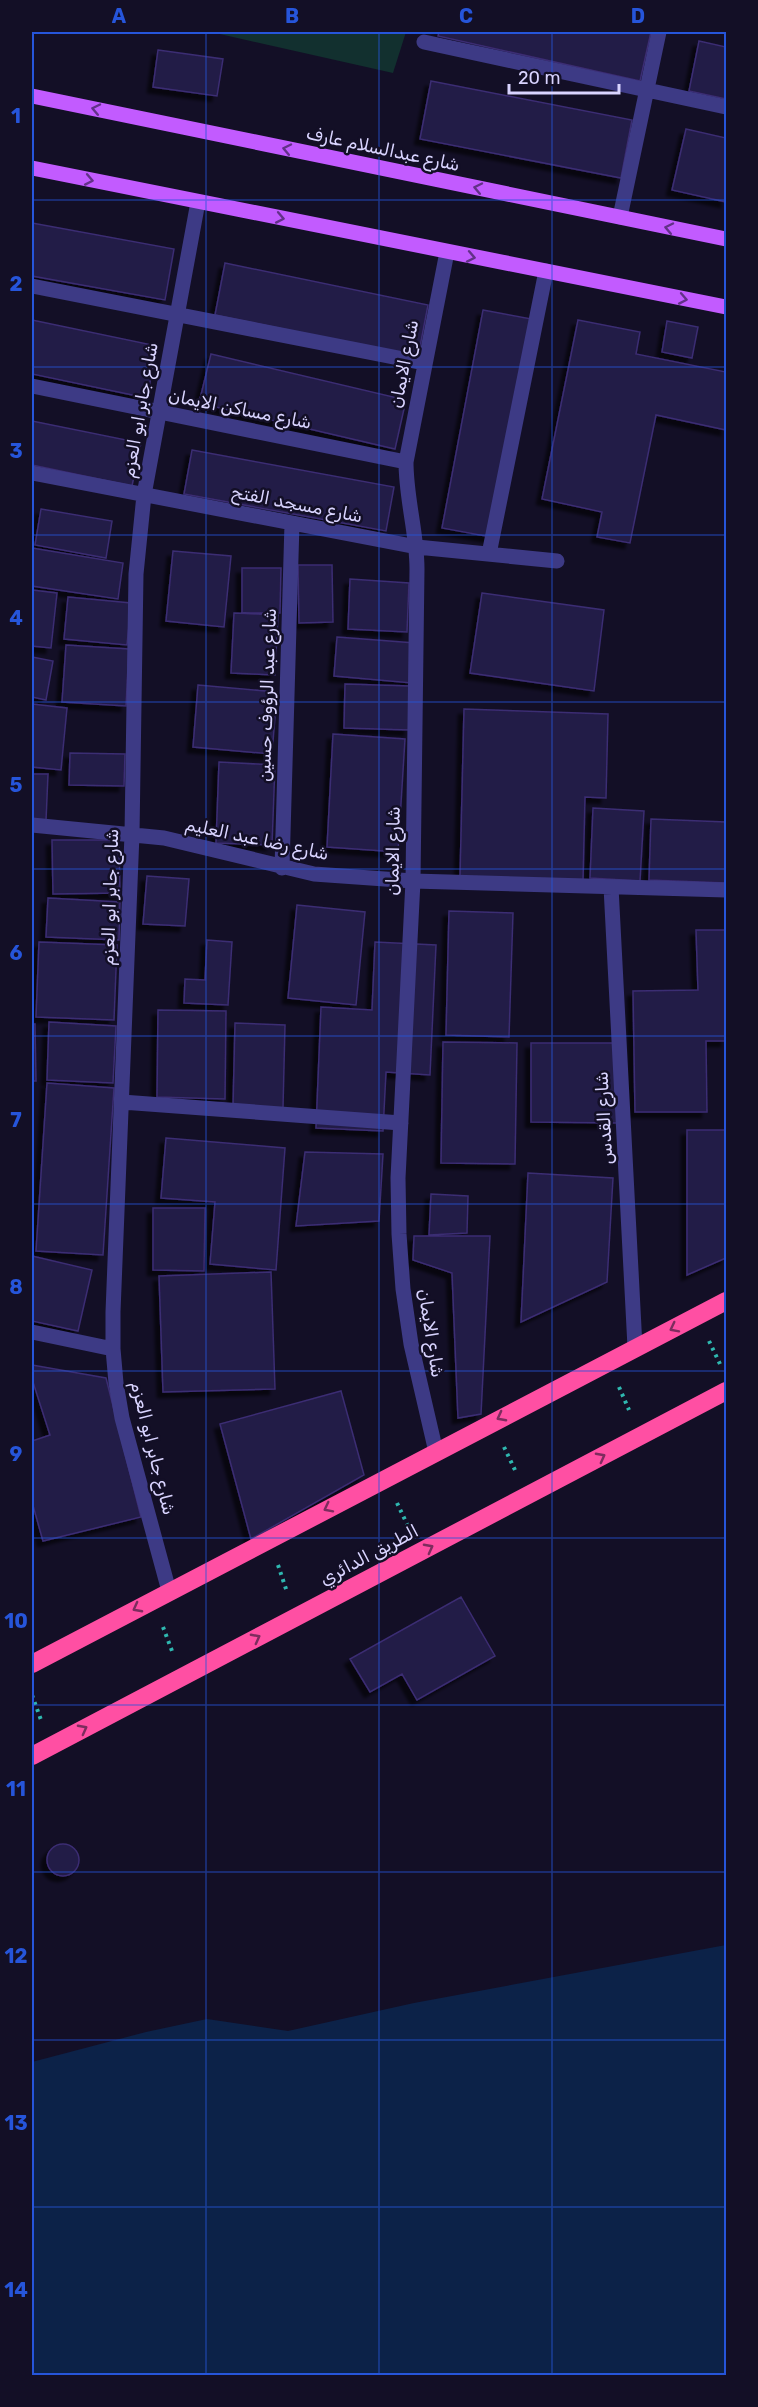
<svg xmlns="http://www.w3.org/2000/svg" width="758" height="2407" font-family="Rubik,Cairo,sans-serif">
  <style>
    .park { fill: #12302f }
    .water { fill: #0c2248 }
    .building { fill: #241b47; stroke: #3b2d73; stroke-width: 1.5; filter: url(#shadow) }
    .lines { fill: none; stroke-linecap: round; stroke-linejoin: round }
    .path { stroke: #2fb8b0; stroke-width: 4; stroke-dasharray: 3 4.5; stroke-linecap: butt }
    .minor { stroke: #3d3a85; stroke-width: 15 }
    .major { stroke: #c25bff; stroke-width: 15 }
    .highway { stroke: #ff4fa3; stroke-width: 18 }
    .oneway { stroke: #623188 }
    .oneway2 { stroke: #7d2c5e }
    .grid { fill: none; stroke: #2655da; stroke-width: 1.5; stroke-opacity: 0.55 }
    .labels { text-anchor: middle; dominant-baseline: central; stroke-width: 5; stroke-linejoin: round; paint-order: stroke }
    .street-label { font-size: 18px; fill: #d9d4ff; stroke: #130f26 }
    .neatline { fill: none; stroke: #2655da; stroke-width: 2 }
    .grid-label { font-size: 20px; text-anchor: middle; font-weight: bold; fill: #2655da }
  </style>
  <defs>
    <filter id="shadow"><feDropShadow dx="-5.5" dy="5.5" stdDeviation="1.5" flood-color="#0009"/></filter>
  </defs>
  <rect width="100%" height="100%" fill="#130f26"/>
  <!-- park -->
  <path class="park" d="M211 32H406L393 73Z"/>
  <!-- water -->
  <path class="water" d="M726 1945V2375H32V2062L146 2032 207 2019 288 2031 414 2003Z"/>
  <!-- building -->
  <path class="building" d="M439 32H651L640 81 438 36Z
    M699 41 726 47V99L689 91Z
    M158 50 223 59 217 96 153 87Z
    M431 81 632 120 621 178 420 139Z
    M686 129 726 138V202L672 190Z
    M32 223 174 249 165 300 32 276Z
    M225 263 428 305 418 357 215 315Z
    M483 310 537 320 496 538 442 528Z
    M32 320 157 346 147 398 32 374Z
    M578 320 640 332 636 354 726 372V430L656 415 630 543 597 537 602 512 542 499Z
    M667 321 698 327 692 358 662 352Z
    M211 354 406 400 395 449 199 403Z
    M32 421 141 443 132 486 32 465Z
    M192 450 394 487 386 531 184 494Z
    M41 509 112 521 106 558 35 545Z
    M32 548 123 563 118 599 32 586Z
    M173 551 231 556 224 627 166 621Z
    M298 565H332L333 622 299 623Z
    M242 568H281L280 613H242Z
    M350 579 409 583 407 632 348 629Z
    M32 590 57 593 51 648 32 646Z
    M482 593 604 610 594 691 470 673Z
    M68 597 131 603 127 645 64 639Z
    M234 613 278 615 275 675 231 673Z
    M337 637 415 643 412 683 334 676Z
    M66 645 129 649 126 706 62 702Z
    M32 657 53 661 46 700 32 697Z
    M345 684 410 686 409 730 344 728Z
    M198 685 277 692 272 754 193 747Z
    M32 704 67 708 61 770 32 767Z
    M464 709 608 714 606 798 585 797 583 881 460 877Z
    M333 734 405 739 398 852 327 847Z
    M70 753 125 754 124 786 69 785Z
    M219 762 275 765 272 845 216 843Z
    M32 774H48L46 821 32 820Z
    M593 808 644 811 640 881 590 878Z
    M651 819 726 822V883L649 880Z
    M52 840H119L120 893 53 894Z
    M147 876 189 879 185 926 143 924Z
    M48 898 120 902 119 940 46 937Z
    M297 905 365 912 356 1005 288 998Z
    M449 911 513 913 509 1037 446 1035Z
    M696 930H726V1041H706L707 1112H635L633 991 698 990Z
    M207 940 232 942 228 1005 184 1003 185 979 205 980Z
    M39 942 117 945 114 1020 36 1017Z
    M375 942 436 945 430 1075 386 1072 383 1131 316 1128 321 1007 372 1010Z
    M158 1010 226 1011 225 1099 157 1097Z
    M49 1022 116 1026 113 1083 47 1080Z
    M235 1023 285 1025 283 1108 233 1107Z
    M32 1024H35L36 1081H32Z
    M443 1042 517 1043 515 1164 441 1163Z
    M531 1043H617V1123L531 1122Z
    M47 1083 114 1088 103 1255 36 1251Z
    M687 1130H726V1258L687 1275Z
    M166 1138 285 1148 276 1270 210 1264 215 1202 161 1198Z
    M305 1152 383 1154 379 1221 296 1226Z
    M528 1173 613 1178 607 1282 521 1322Z
    M431 1194 468 1196 467 1233 429 1235Z
    M153 1208H205L204 1271 153 1270Z
    M414 1236H490L481 1414 458 1418 452 1273 413 1260Z
    M32 1256 92 1270 78 1331 32 1321Z
    M271 1272 275 1389 163 1392 159 1276Z
    M32 1365 106 1378 141 1517 43 1541 32 1502V1441L50 1435 32 1379Z
    M341 1391 364 1475 251 1539 220 1424Z
    M461 1597 495 1656 417 1700 402 1674 370 1692 350 1659Z
    M47 1860a16 16 0 1 1 32 0a16 16 0 1 1-32 0Z"/>
  <g class="lines">
    <!-- path -->
    <path class="path" d="M709 1341 720 1364
      M619 1387 629 1410
      M504 1447 515 1470
      M397 1503 408 1526
      M278 1565 287 1592
      M163 1627 172 1651
      M32 1695 41 1720"/>
    <!-- minor -->
    <path class="minor" d="M424 42 726 107
      M620 217 659 32
      M32 286 424 363
      M32 386 406 462
      M32 473 417 547 557 561
      M489 554 546 271
      M32 825 164 838 314 874 413 881 726 890
      M282 868 292 523
      M611 887 635 1347
      M122 1102 401 1123
      M32 1332 113 1349
      M436 1452 411 1344 403 1289 399 1234 398 1178 413 881 417 569C417 533 406 499 406 462L447 252
      M169 1591 122 1418 116 1383 113 1349V1312L132 834 136 574 144 495 198 202"/>
    <!-- major -->
    <path class="major" d="M32 96 726 239
      M32 168 726 307"/>
    <!-- highway -->
    <path class="highway" d="M32 1664 726 1301
      M32 1756 726 1391"/>
  </g>
  <!-- one-way arrows -->
  <defs><path id="oneway-chevron" d="M-2-3.5L2.5 0L-2 3.5" fill="none" stroke-width="1.6" stroke-linecap="round" stroke-linejoin="round" transform="scale(1.5)"/></defs>
  <g class="oneway">
    <use href="#oneway-chevron" transform="translate(96 109) rotate(-168)"/>
    <use href="#oneway-chevron" transform="translate(287 149) rotate(-168)"/>
    <use href="#oneway-chevron" transform="translate(89 180) rotate(11)"/>
    <use href="#oneway-chevron" transform="translate(478 188) rotate(-168)"/>
    <use href="#oneway-chevron" transform="translate(280 218) rotate(11)"/>
    <use href="#oneway-chevron" transform="translate(669 228) rotate(-168)"/>
    <use href="#oneway-chevron" transform="translate(471 257) rotate(11)"/>
    <use href="#oneway-chevron" transform="translate(683 299) rotate(11)"/>
  </g>
  <g class="oneway2">
    <use href="#oneway-chevron" transform="translate(674 1328) rotate(153)"/>
    <use href="#oneway-chevron" transform="translate(501 1417) rotate(152)"/>
    <use href="#oneway-chevron" transform="translate(601 1457) rotate(-28)"/>
    <use href="#oneway-chevron" transform="translate(328 1508) rotate(153)"/>
    <use href="#oneway-chevron" transform="translate(429 1548) rotate(-28)"/>
    <use href="#oneway-chevron" transform="translate(137 1608) rotate(152)"/>
    <use href="#oneway-chevron" transform="translate(256 1638) rotate(-28)"/>
    <use href="#oneway-chevron" transform="translate(83 1729) rotate(-28)"/>
  </g>
  <!-- grid -->
  <path class="grid" d="M206 32V2376M379 32V2376M552 32V2376M32 200H726M32 367H726M32 535H726M32 702H726M32 869H726M32 1036H726M32 1204H726M32 1371H726M32 1538H726M32 1705H726M32 1872H726M32 2040H726M32 2207H726"/>
  <g class="labels">
    <!-- street labels -->
    <g class="street-label">
      <text transform="translate(383 149) rotate(12)">شارع عبدالسلام عارف</text>
      <text transform="translate(404 364) rotate(-79)">شارع الايمان</text>
      <text transform="translate(240 409) rotate(11)">شارع مساكن الايمان</text>
      <text transform="translate(140 410) rotate(-80)">شارع جابر ابو العزم</text>
      <text transform="translate(297 504) rotate(11)">شارع مسجد الفتح</text>
      <text transform="translate(267 695) rotate(-88)">شارع عبد الرؤوف حسين</text>
      <text transform="translate(257 839) rotate(12)">شارع رضا عبد العليم</text>
      <text transform="translate(393 851) rotate(-89)">شارع الايمان</text>
      <text transform="translate(110 897) rotate(-88)">شارع جابر ابو العزم</text>
      <text transform="translate(604 1118) rotate(-93)">شارع القدس</text>
      <text transform="translate(431 1333) rotate(81)">شارع الايمان</text>
      <text transform="translate(153 1448) rotate(76)">شارع جابر ابو العزم</text>
      <text transform="translate(369 1555) rotate(-28)">الطريق الدائري</text>
    </g>
  </g>
  <!-- border -->
  <rect width="758" height="2407" fill="none" stroke="#130f26" stroke-width="66"/>
  <!-- scale -->
  <path d="M509 84v9h110v-9" fill="none" stroke="#d9d4ff" stroke-width="3"/>
  <text x="518" y="84" font-size="18" fill="#d9d4ff" stroke="#130f26" stroke-width="4.5" paint-order="stroke">20 m</text>
  <rect x="33" y="33" width="692" height="2341" class="neatline"/>
  <g class="grid-label">
    <text x="119" y="23">A</text>
    <text x="292" y="23">B</text>
    <text x="466" y="23">C</text>
    <text x="638" y="23">D</text>
    <text x="16" y="123">1</text>
    <text x="16" y="291">2</text>
    <text x="16" y="458">3</text>
    <text x="16" y="625">4</text>
    <text x="16" y="792">5</text>
    <text x="16" y="960">6</text>
    <text x="16" y="1127">7</text>
    <text x="16" y="1294">8</text>
    <text x="16" y="1461">9</text>
    <text x="16" y="1628">10</text>
    <text x="16" y="1796">11</text>
    <text x="16" y="1963">12</text>
    <text x="16" y="2130">13</text>
    <text x="16" y="2297">14</text>
  </g>
</svg>
